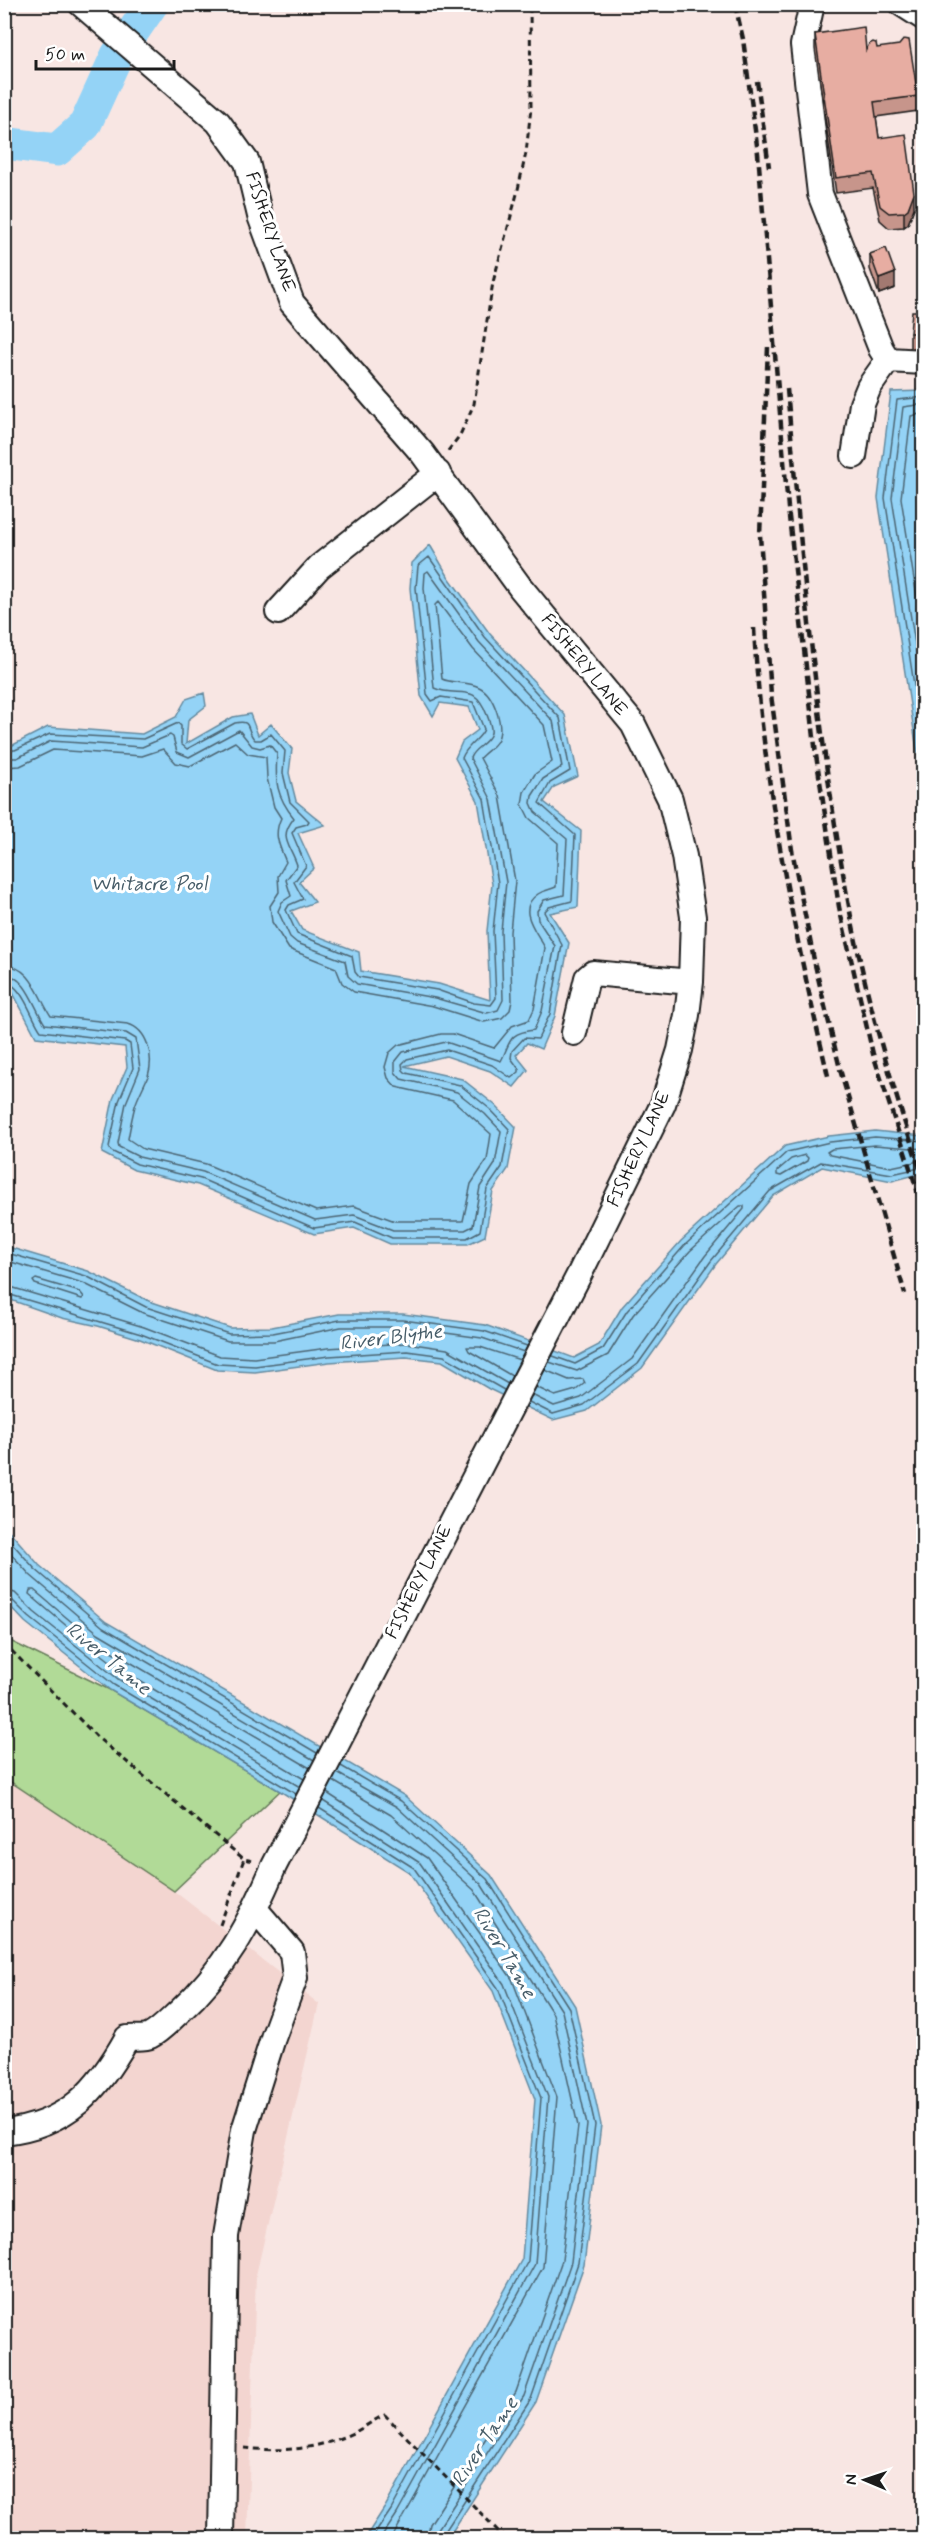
<svg xmlns="http://www.w3.org/2000/svg" width="928" height="2543" font-family="Mynerve,sans-serif">
  <style>
    .built { fill: #f3d5d0 }
    .green { fill: #b1da97; stroke: #667b5a; stroke-width: 1.5 }
    .water { fill: #94d3f6; stroke: #648a9f; stroke-width: 1.5 }
    .lines { fill: none; stroke-linecap: round; stroke-linejoin: round }
    .shore { stroke: #4c6573; stroke-width: 1.5 }
    .river { stroke: #94d3f6; stroke-width: 33 }
    .minor-casing { stroke: #1c1c1c; stroke-width: 28 }
    .path { stroke: #1c1c1c; stroke-width: 3; stroke-dasharray: 6 4.5; stroke-linecap: butt }
    .minor { stroke: #fff; stroke-width: 24 }
    .rail { stroke: #1c1c1c; stroke-width: 4.5; stroke-dasharray: 9 4.5; stroke-linecap: butt }
    .wall { fill: #c7958b; stroke: #1c1c1c; stroke-width: 1.5 }
    .shaded-wall { fill: #a27971; stroke: #1c1c1c; stroke-width: 1.5 }
    .building { fill: #e7ada2; stroke: #1c1c1c; stroke-width: 1.5 }
    .labels { text-anchor: middle; dominant-baseline: central; stroke-width: 6; stroke-linejoin: round; paint-order: stroke }
    .street-label { font-size: 18px; fill: #1c1c1c; stroke: #fff }
    .water-label { font-size: 20px; font-style: italic; fill: #465c68; stroke: #fff }
  </style>
  <rect width="100%" height="100%" fill="#f8e6e3"/>
  <filter id="ink" filterUnits="userSpaceOnUse"><feTurbulence type="fractalNoise" baseFrequency=".0167" numOctaves="2"/><feDisplacementMap in="SourceGraphic" scale="12" xChannelSelector="R" yChannelSelector="G"/><feConvolveMatrix kernelMatrix="1 2 1 2 8 2 1 2 1" color-interpolation-filters="sRGB"/></filter>
  <g filter="url(#ink)">
    <!-- built -->
    <path class="built" d="M4 1778 174 1891 319 2004 256 2275 247 2538H5Z"/>
    <!-- green -->
    <path class="green" d="M4 1638 110 1690 280 1791 174 1891 5 1778Z"/>
    <!-- water -->
    <path class="water" d="M923 391H924L923 789 878 498 891 392Z
      M430 545 448 576 490 634 565 715 578 776 554 787 544 802 581 831 578 907 550 913 569 943 555 1016 541 1049 527 1043 516 1055 528 1070 514 1087 490 1071 446 1056 404 1066 462 1079 495 1105 516 1127 508 1169 493 1191 485 1236 468 1244H390L354 1228 314 1234 198 1185 134 1170 102 1153 113 1099 127 1067 125 1047 36 1037 13 993 5 986V744L13 745 48 727 142 734 176 717 186 699 204 693 206 706 188 720 186 744 233 717 250 714 258 735 271 724 292 749 289 773 296 801 325 825 298 833 314 868 299 882 315 902 291 911 302 930 359 952 361 971 439 984 490 1000 487 931 492 884 478 801 455 758 462 742 478 730 469 707 440 703 433 716 421 696 410 588 412 563Z
      M875 1131 923 1136V1173L892 1181 822 1167 773 1196 716 1264 642 1368 587 1411 553 1420 489 1389 442 1361 406 1357 329 1362 255 1372 217 1370 140 1339 98 1326 62 1318 5 1298V1246L88 1271 149 1301 230 1328 272 1327 339 1314H403L485 1325 574 1358 599 1345 622 1307 681 1241 785 1146 829 1136Z
      M4 1525 39 1565 106 1622 405 1796 491 1875 575 2006 601 2125 584 2265 536 2402 448 2538H365L385 2507 522 2259 535 2099 493 1991 409 1872 280 1791 110 1690 25 1622 5 1601Z"/>
    <g class="lines">
      <!-- shore -->
      <path class="shore" d="M924 397 897 400 885 498 924 749
        M924 404 903 407 892 498 924 701
        M924 413 911 416 901 498 924 642
        M4 750H15L50 734 143 739 178 723 181 726V744L187 749 235 723C253 719 245 730 255 740H261L271 734 285 751 283 773 290 802 309 821 307 824 296 827 292 833 306 866 294 882 303 899 289 905 286 910 297 934 352 956 355 972 359 977 437 990 474 1003 491 1005 496 998 493 931 498 883 484 799 462 758C467 744 481 739 484 729L473 702 441 697 432 701 427 694 416 588 418 566 429 557 485 637 560 718 570 771 550 783 539 803 575 835 572 901 549 907 544 912 562 945 550 1014 538 1039 524 1038 512 1051 511 1058 519 1069V1072L511 1078 492 1065 447 1050 407 1059 402 1064 403 1070 406 1073 460 1085 490 1109 509 1129 502 1167 487 1189 480 1231 467 1238H392L355 1222 314 1228 201 1179 137 1164 111 1151 109 1147 119 1101 133 1068 130 1044 125 1041 41 1031C31 1018 23 984 4 982
        M4 758H17L51 741 142 747 170 735 173 737 177 752 189 757 239 730 252 746 260 748 270 745 277 754C275 781 276 796 294 818 278 838 290 844 297 865L286 880 291 896 282 902 278 911 290 937 297 943 345 961 348 976 357 984 435 998 487 1013 498 1010 503 1000 501 931 506 882 491 799 470 758C474 747 488 744 491 733 492 727 489 720 487 715 474 680 458 699 434 688L424 588 425 573 428 571 479 642 553 721 562 767 543 779 532 796 531 803 535 812 567 839 564 895 544 900 537 911 538 920 555 946 542 1011 534 1030C507 1033 511 1042 501 1061L446 1042 403 1052 395 1062V1072L401 1079 457 1092 485 1114 501 1131 495 1164 480 1187 473 1226 465 1230H393L354 1215 315 1220 203 1172 139 1157 119 1147 118 1143 126 1103 140 1069 136 1039 126 1033 45 1024C34 1008 27 976 4 974
        M4 767 20 766 53 750 142 756 163 749 176 763 190 766 235 742 248 754 266 757 267 778 274 807 281 818C273 835 279 845 286 862L278 876 279 892 270 906 272 922 289 949 336 968 342 983 354 992 433 1006 484 1022 502 1018 510 1010 512 1001 510 932 515 881 500 796 480 758C485 752 493 748 497 741 505 727 494 694 479 687 467 681 453 684 442 679L435 605 438 602 473 649 544 725 552 762 535 774 524 792 522 804 529 818 558 843 556 887C550 890 544 890 538 894 515 909 537 932 545 948L534 1009 529 1020 512 1026 494 1048 453 1034H441L398 1045 389 1053 385 1067 388 1078 396 1087 453 1100 491 1134 487 1160 471 1184 463 1221H395L354 1206 316 1211 206 1164 143 1149 128 1139C130 1128 132 1117 135 1106 138 1096 144 1086 148 1076 154 1057 148 1030 128 1024L51 1016C38 997 32 966 4 965
        M924 1149 875 1145 832 1149 827 1152 830 1155 891 1167 924 1160
        M805 1155 808 1158 807 1161 781 1176 777 1175V1171L791 1159Z
        M4 1252 86 1276 146 1307 229 1334 273 1333 340 1320H403L484 1331 527 1346
        M4 1260 83 1283 143 1313 228 1341H274L341 1327H402L482 1338 524 1352
        M36 1279 80 1292 84 1297 82 1299 35 1284 33 1281Z
        M4 1285 144 1327 220 1356 254 1358 328 1348 407 1343 447 1349 508 1384
        M4 1293 141 1334 218 1364 255 1366 329 1356 407 1351 444 1356 504 1390
        M553 1356 575 1364 603 1349 627 1311 685 1245 787 1152 830 1142 875 1137 924 1141
        M512 1376 469 1351 467 1347H480L520 1360
        M536 1387 555 1396 576 1390 585 1383 583 1379 569 1380 545 1370
        M532 1395 554 1406 581 1398 632 1359 705 1256 744 1209V1206H740L690 1251 633 1315 608 1355 577 1371 549 1362
        M529 1402 553 1414 584 1405 638 1364 711 1261 770 1191 821 1162 892 1174 924 1167
        M4 1534 35 1569 103 1627 317 1753
        M4 1546 30 1575 98 1633 314 1760
        M4 1590 15 1593 34 1612 118 1679 300 1787
        M30 1590H34L80 1629V1633L76 1634 29 1594Z
        M4 1597 11 1599 29 1617 114 1685 296 1794
        M341 1766 401 1801 487 1879 569 2008 595 2125 578 2263 531 2399 444 2533 443 2538
        M337 1773 397 1807 481 1884 562 2011 587 2125 571 2262 524 2396 438 2529 436 2538
        M304 1779 123 1671 92 1647V1643L96 1642 310 1768
        M333 1781 391 1815 474 1890 553 2014 578 2126 562 2260 516 2392 430 2524 427 2538
        M327 1793 427 1858 512 1979 557 2097 543 2267 392 2538
        M323 1801 420 1863 504 1984 548 2097 535 2264 397 2514 381 2538
        M319 1808 414 1868 498 1988 541 2098 528 2261 391 2510 372 2538"/>
      <!-- river -->
      <path class="river" d="M4 143 57 150 85 125 117 55 152 4"/>
      <!-- minor casing -->
      <g class="minor-casing">
        <path id="minor" d="M812 4 803 45 820 194 881 349 888 360 924 362
          M902 4 924 18
          M854 456 862 404 869 387 888 360
          M278 612 319 567 438 473
          M574 1033 587 978 593 973 691 982
          M4 2132C68 2125 98 2090 127 2038 134 2037 144 2039 150 2036 160 2031 170 2020 179 2012 225 1970 250 1923 274 1866L579 1275 663 1104 680 1050 687 1015 691 982 693 917 684 856 670 799 633 724 520 587 423 454 292 303 260 216 247 162 218 122 81 4
          M221 2538 226 2236 244 2130 273 2038 295 1978 292 1952 255 1909"/>
      </g>
      <!-- path -->
      <path class="path" d="M448 451 460 435 474 404 493 282 517 194 526 153 531 108 530 4
        M4 1643 98 1738 244 1859 254 1861
        M220 1925 244 1859
        M244 2448C284 2452 315 2450 353 2433 364 2428 373 2420 385 2415L504 2537"/>
      <!-- minor -->
      <use href="#minor" class="minor"/>
      <!-- rail -->
      <path class="rail" d="M735 4 743 39 758 153 788 508 816 755 839 907 873 1054 924 1211
        M757 81 769 167
        M768 347 760 535 771 695 792 850 815 965 841 1073 905 1294
        M787 389C802 561 817 735 849 906 866 999 893 1090 924 1181
        M754 628C762 781 794 932 829 1080"/>
    </g>
    <!-- wall -->
    <path class="wall" d="M815 34 866 50 918 96V111L876 117 879 138 914 208 908 224 904 227 889 228 880 220 873 188 836 193 815 49Z
      M924 243V273H922L921 262V247Z
      M870 254 895 288 879 294 870 269Z
      M924 311V348H910V333Z"/>
    <!-- shaded-wall -->
    <path class="shaded-wall" d="M914 193V208L908 224 904 227V212Z
      M895 273V288L879 294V279Z"/>
    <!-- building -->
    <path class="building" d="M864 27 866 50 869 44 873 42 876 43 877 48 899 45 904 39 909 40 918 96 874 102 879 138 906 134 914 193 908 209 904 212 889 213 880 206 873 173 836 178 815 34Z
      M923 243H924V259L922 258 921 247Z
      M886 248 895 273 879 279 870 254Z
      M912 311H924V333H910Z"/>
  </g>
  <g class="labels">
    <!-- street labels -->
    <g class="street-label">
      <text transform="translate(270 232) rotate(72)">FISHERY LANE</text>
      <text transform="translate(584 665) rotate(51)">FISHERY LANE</text>
      <text transform="translate(639 1149) rotate(-65)">FISHERY LANE</text>
      <text transform="translate(419 1582) rotate(-63)">FISHERY LANE</text>
    </g>
    <!-- water labels -->
    <g class="water-label">
      <text x="149" y="884">Whitacre Pool</text>
      <text transform="translate(391 1338) rotate(-7)">River Blythe</text>
      <text transform="translate(108 1659) rotate(39)">River Tame</text>
      <text transform="translate(504 1953) rotate(59)">River Tame</text>
      <text transform="translate(485 2442) rotate(-56)">River Tame</text>
    </g>
  </g>
  <!-- margin -->
  <rect width="928" height="2543" fill="none" stroke="#fff" stroke-width="24"/>
  <rect x="12" y="12" width="904" height="2519" fill="none" stroke="#1c1c1c" stroke-width="2" filter="url(#ink)"/>
  <!-- north arrow -->
  <g transform="translate(865 2480) rotate(272)" stroke="#ffffff" stroke-width="4.5" paint-order="stroke">
  <path d="M0-4.5L10 22L0 15L-10 22Z" fill="#1c1c1c"/>
  <text y="-9" font-size="16" font-weight="bold" text-anchor="middle" fill="#1c1c1c">N</text>
  </g>
  <!-- scale -->
  <path d="M36 60v9h138v-9" fill="none" stroke="#1c1c1c" stroke-width="3"/>
  <text x="45" y="60" font-size="18" fill="#1c1c1c" stroke="#ffffff" stroke-width="4.5" paint-order="stroke">50 m</text>
</svg>
